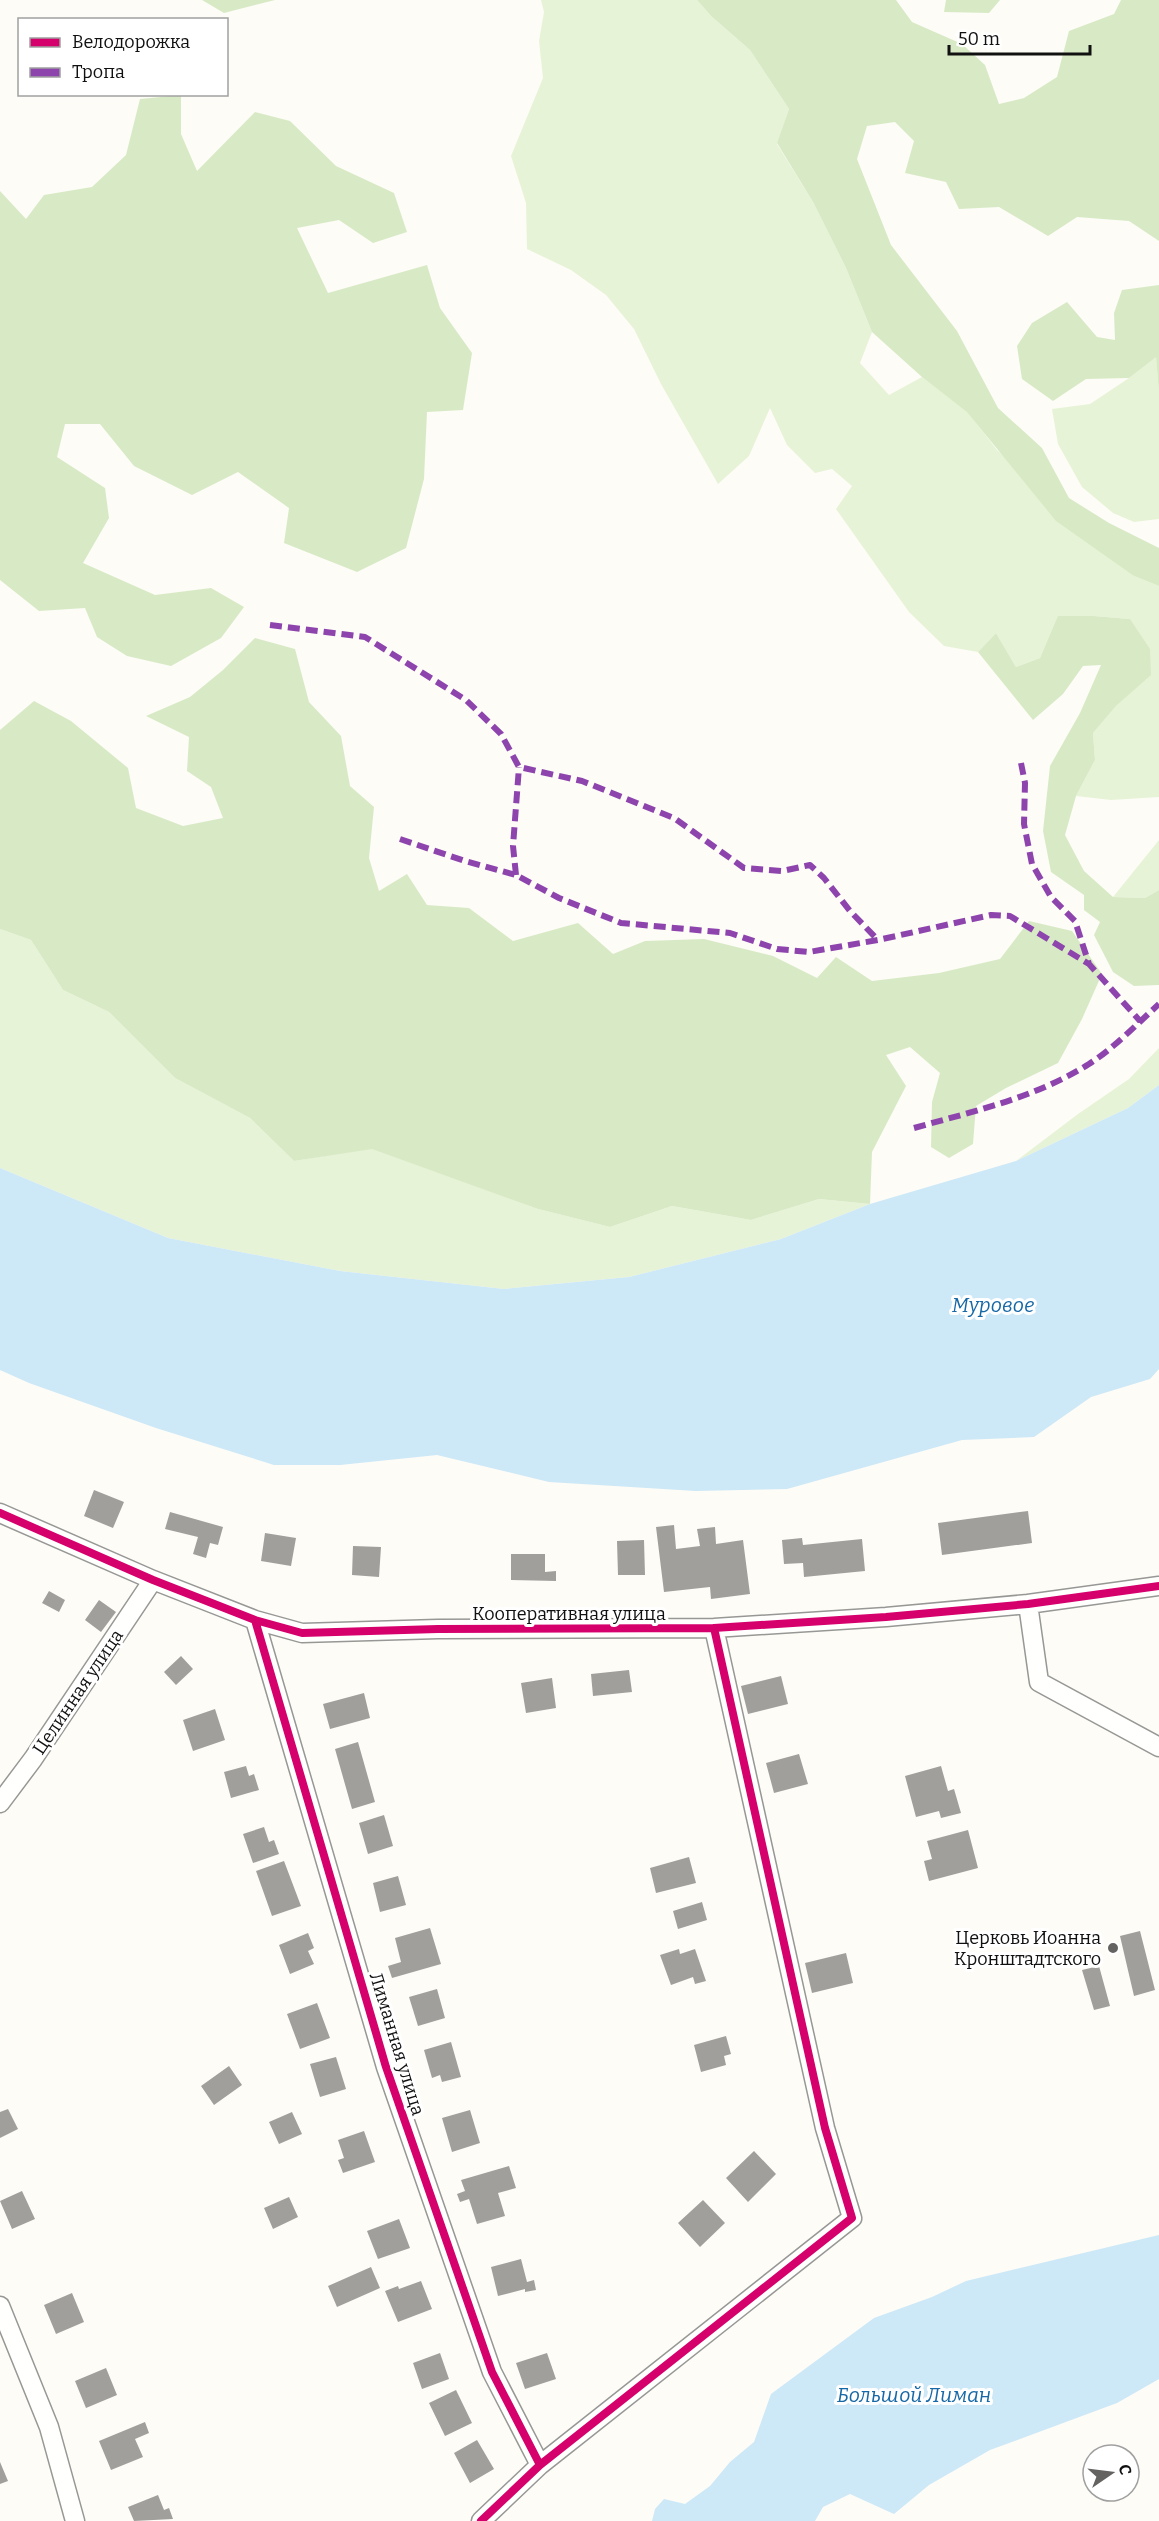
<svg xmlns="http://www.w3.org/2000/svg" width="1159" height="2521" font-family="Bitter,serif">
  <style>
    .green { fill: #e7f3d7 }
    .forest { fill: #d8eac5 }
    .water { fill: #cde8f7 }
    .building { fill: #a19f9c }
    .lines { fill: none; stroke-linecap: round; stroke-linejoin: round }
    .street-casing { stroke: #979795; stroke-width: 21 }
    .street { stroke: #fffffe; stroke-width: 18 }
    .quiet { stroke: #8e44ad; stroke-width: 6; stroke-dasharray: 12 6; stroke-linecap: butt }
    .cycleway-casing { stroke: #fff; stroke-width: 11 }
    .cycleway { stroke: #d6006c; stroke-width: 8 }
    .poi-dot { fill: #646362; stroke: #fff; stroke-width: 2 }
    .labels { text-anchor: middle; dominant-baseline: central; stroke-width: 6; stroke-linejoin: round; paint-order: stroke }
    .street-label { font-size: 18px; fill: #111; stroke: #fff }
    .poi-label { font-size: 18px; fill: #111; stroke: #fff; text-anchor: end }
    .water-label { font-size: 20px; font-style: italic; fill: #1768a6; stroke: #fff }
  </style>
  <rect width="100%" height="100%" fill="#fdfcf7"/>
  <!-- green -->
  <path class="green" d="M541 0H697L711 16 750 50 789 109 777 144 813 202 846 268 872 332 860 363 889 395 922 377 967 411 997 450 1134 576 1159 586V797L1111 800 1076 796 1095 760 1093 733 1117 705 1130 619 1094 616H1059L1040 658 1016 667 996 633 978 652 944 646 909 612 836 509 852 486 832 469 815 473 787 445 770 408 749 456 718 484 661 384 634 329 606 295 571 270 527 249 526 203 511 156 543 78 539 41 544 12Z
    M1156 356 1159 393V519L1134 522 1113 513 1082 487 1058 444 1052 409 1090 404 1129 378Z
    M1159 840V890L1145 898 1113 897Z
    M0 929 31 940 63 990 109 1012 175 1078 250 1118 294 1161 371 1148 538 1209 610 1227 672 1206 751 1220 819 1199 870 1204 781 1239 629 1277 504 1289 340 1271 168 1238 0 1168Z
    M1159 1048V1085L1128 1108 1016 1161 1078 1114 1129 1079Z"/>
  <!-- forest -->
  <path class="forest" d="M202 0H275L224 13Z
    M697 0H896L912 22 962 44 985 65 999 104 1024 98 1057 77 1069 31 1114 14 1121 0H1159V241L1129 221 1077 217 1048 236 999 207 959 209 946 182 905 173 914 141 895 122 867 126 857 159 891 245 957 331 998 408 1042 448 1069 498 1109 523 1159 548V586L1134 576 1056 521 967 412 922 377 872 332 846 268 813 202 777 143 789 109 750 50 711 16Z
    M946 0H1000L989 13 944 12Z
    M181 95V134L197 171 255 112 290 121 336 166 394 193 407 232 373 243 339 220 297 228 328 293 427 265 440 308 472 353 463 410 427 412 424 479 406 548 357 572 284 543 289 508 238 472 192 495 134 466 100 424H65L57 457 105 488 109 518 83 563 155 595 211 588 244 607 221 638 171 666 127 656 97 637 85 608 39 611 0 580V191L26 219 44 195 92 187 126 155 140 99Z
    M1159 285V393L1156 357 1129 378 1086 379 1053 401 1022 379 1017 346 1032 323 1067 302 1097 337 1115 340 1114 313 1122 290Z
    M1058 616H1094L1130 619 1150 649 1151 675 1117 705 1093 733 1095 760 1076 796 1065 835 1084 871 1113 897 1145 898 1159 890V985L1134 986 1113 972 1094 935 1100 922 1084 910V895L1051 872 1043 831 1050 766 1080 713 1101 665 1083 666 1063 694 1033 720 978 652 996 633 1016 667 1040 658Z
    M255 638 295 649 309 702 341 736 350 786 374 807 369 858 379 891 407 874 427 905 469 908 513 941 578 923 613 954 645 941 704 939 773 956 817 978 836 957 872 981 939 973 1000 959 1029 921 1072 931 1102 974 1082 1019 1058 1063 1006 1088 976 1106 973 1144 949 1158 931 1147 932 1102 940 1073 910 1047 886 1055 906 1086 872 1152 870 1204 819 1199 751 1220 672 1206 610 1227 538 1209 372 1149 294 1161 250 1118 175 1078 109 1012 63 990 31 940 0 929V730L34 701 71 721 128 768 136 808 183 826 223 818 211 787 187 771 189 737 146 716 190 697 223 670Z"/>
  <!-- water -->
  <path class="water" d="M1159 1085V1369L1150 1379 1091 1397 1034 1437 962 1440 787 1489 696 1491 549 1482 437 1455 340 1465H274L156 1428 29 1383 0 1370V1168L168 1238 340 1271 504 1289 629 1277 781 1239 870 1204 1016 1161 1128 1108Z
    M1159 2235V2379L1117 2403 990 2450 929 2485 894 2514 850 2494 823 2507 815 2521H652L655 2509 664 2499 685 2504 710 2486 730 2462 754 2442 771 2394 874 2318 932 2297 966 2281Z"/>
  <!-- building -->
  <path class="building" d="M94 1490 124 1502 113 1528 84 1516Z
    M1028 1511 1032 1543 942 1555 938 1523Z
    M170 1512 223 1527 218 1545 210 1543 206 1558 193 1554 198 1537 165 1529Z
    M674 1525 676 1549 700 1546 697 1529 715 1527 716 1544 743 1540 750 1594 711 1599 710 1587 664 1592 656 1527Z
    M265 1533 296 1538 291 1566 261 1561Z
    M802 1538 803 1545 862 1539 865 1571 804 1577 803 1563 784 1564 782 1540Z
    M644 1540 645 1575H618L617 1541Z
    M353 1546 381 1547 379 1577 352 1575Z
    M511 1554H545V1572L556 1571V1581L511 1580Z
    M49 1591 65 1600 59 1612 42 1603Z
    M99 1600 116 1612 101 1632 85 1620Z
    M181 1656 193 1669 176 1685 164 1672Z
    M629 1670 632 1692 593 1696 591 1674Z
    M781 1676 788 1704 748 1714 741 1686Z
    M552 1678 556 1708 526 1713 521 1683Z
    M364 1693 370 1718 330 1729 323 1704Z
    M215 1709 225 1740 193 1751 183 1720Z
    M358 1742 375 1802 352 1809 335 1749Z
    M799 1754 808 1784 774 1793 766 1763Z
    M246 1766 249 1776 254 1774 259 1790 231 1798 224 1772Z
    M941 1766 948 1791 954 1789 961 1813 941 1818 939 1811 916 1817 905 1776Z
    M384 1815 393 1846 368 1854 359 1823Z
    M264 1827 269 1842 274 1840 279 1854 253 1863 243 1834Z
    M968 1830 978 1868 929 1881 924 1861 932 1859 927 1841Z
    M689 1857 696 1883 656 1893 650 1868Z
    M284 1861 301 1906 272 1916 256 1871Z
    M398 1876 406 1905 380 1912 373 1883Z
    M702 1902 707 1920 678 1929 673 1911Z
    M430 1928 441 1964 392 1978 388 1966 401 1962 395 1938Z
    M1140 1931 1155 1990 1134 1996 1120 1936Z
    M308 1933 314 1948 308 1951 314 1964 290 1974 279 1945Z
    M679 1949 680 1954 695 1949 706 1981 695 1984 693 1977 671 1985 660 1955Z
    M846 1953 853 1983 812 1993 805 1963Z
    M1099 1966 1110 2006 1094 2010 1082 1970Z
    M437 1989 445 2018 418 2026 409 1997Z
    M317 2003 330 2038 300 2049 287 2014Z
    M726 2036 731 2054 724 2056 726 2065 701 2072 694 2045Z
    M451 2042 461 2077 442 2082 440 2075 432 2078 424 2050Z
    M336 2057 346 2089 320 2097 310 2064Z
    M229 2066 242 2085 214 2105 201 2086Z
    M8 2109 18 2129 0 2138V2112Z
    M470 2110 480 2143 452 2152 442 2118Z
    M292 2112 302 2134 279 2144 269 2122Z
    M364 2131 375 2162 343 2173 338 2160 344 2158 338 2140Z
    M754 2151 776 2174 748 2202 726 2178Z
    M509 2166 516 2188 498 2193 505 2216 477 2224 469 2199 460 2202 457 2194 465 2191 461 2180Z
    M22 2191 35 2219 12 2229 0 2201Z
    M289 2197 298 2217 273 2229 264 2208Z
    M703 2200 725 2223 700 2247 678 2223Z
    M399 2219 410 2248 378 2259 367 2231Z
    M521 2259 527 2282 534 2280 536 2290 525 2292V2289L498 2296 491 2267Z
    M371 2267 380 2288 337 2307 328 2286Z
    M421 2281 432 2309 398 2322 385 2291 398 2286 399 2289Z
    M72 2293 84 2322 56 2334 44 2305Z
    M440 2353 449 2379 422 2389 413 2363Z
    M547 2353 556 2379 525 2389 516 2363Z
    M106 2368 117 2395 86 2408 75 2381Z
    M456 2390 472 2423 445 2436 429 2403Z
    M145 2422 149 2433 135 2439 143 2457 111 2470 99 2441Z
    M477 2440 494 2469 470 2483 454 2453Z
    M0 2462 8 2481 0 2484Z
    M158 2495 164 2510 169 2508 173 2519 134 2521 128 2507Z"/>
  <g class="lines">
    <!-- street casing -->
    <g class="street-casing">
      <path id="street" d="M0 1513 153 1580 255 1620 302 1633 438 1629 714 1628 886 1617 1028 1604 1159 1586
        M1028 1604 1039 1682 1159 1747
        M255 1620 386 2067 492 2372 540 2465
        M0 1803 33 1759 153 1580
        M0 2306 49 2427 75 2521
        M481 2521 540 2465 852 2218 825 2128 714 1628"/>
    </g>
    <!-- street -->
    <use href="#street" class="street"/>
    <!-- quiet -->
    <path class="quiet" d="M270 625 365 637 466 700 501 734 519 767 582 781 674 818 744 868 782 871 810 865 824 878 850 911 878 940
      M1021 763 1025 783 1024 824 1032 864 1051 897 1075 921 1089 964 1140 1021
      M400 839 465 861 516 875 559 898 621 923 730 933 777 949 809 952 878 940 991 915 1010 916 1089 964
      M516 875 513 846 519 767
      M914 1128C974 1111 1035 1098 1089 1064 1114 1048 1137 1024 1159 1004"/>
    <!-- cycleway casing -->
    <g class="cycleway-casing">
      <path id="cycleway" d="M0 1513 153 1580 255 1620 302 1633 438 1629 714 1628 886 1617 1028 1604 1159 1586
        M255 1620 386 2067 492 2372 540 2465
        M481 2521 540 2465 852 2218 825 2128 714 1628"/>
    </g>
    <!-- cycleway -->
    <use href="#cycleway" class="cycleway"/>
  </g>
  <!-- markers -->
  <circle class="poi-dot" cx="1113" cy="1948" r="6"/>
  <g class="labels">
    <!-- street labels -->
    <g class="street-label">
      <text x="569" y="1614">Кооперативная улица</text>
      <text transform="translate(78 1692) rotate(-56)">Целинная улица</text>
      <text transform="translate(397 2044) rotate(73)">Лиманная улица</text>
    </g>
    <!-- poi labels -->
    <g class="poi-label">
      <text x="1101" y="1938">Церковь Иоанна<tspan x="1101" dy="21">Кронштадтского</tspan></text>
    </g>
    <!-- water labels -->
    <g class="water-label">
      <text x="993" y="1305">Муровое</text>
      <text x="914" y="2395">Большой Лиман</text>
    </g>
  </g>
  <!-- legend -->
  <rect x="18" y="18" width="210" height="78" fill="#ffffff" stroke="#a0a0a0" stroke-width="1.5"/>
  <rect x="30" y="38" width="30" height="9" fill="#d6006c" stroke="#a0a0a0" stroke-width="1.5"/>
  <text x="72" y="48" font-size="18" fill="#111111">Велодорожка</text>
  <rect x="30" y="68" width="30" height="9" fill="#8e44ad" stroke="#a0a0a0" stroke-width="1.5"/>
  <text x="72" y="78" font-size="18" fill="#111111">Тропа</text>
  <!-- north arrow -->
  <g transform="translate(1111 2473) rotate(76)"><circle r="28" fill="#ffffff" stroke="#a0a0a0" stroke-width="1.5"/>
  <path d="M0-4.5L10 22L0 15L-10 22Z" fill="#646362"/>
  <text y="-9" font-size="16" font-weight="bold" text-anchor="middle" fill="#111111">С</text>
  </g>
  <!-- scale -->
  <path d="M949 45v9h141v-9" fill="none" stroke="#111111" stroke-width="3"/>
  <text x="958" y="45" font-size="18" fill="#111111" stroke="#ffffff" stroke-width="4.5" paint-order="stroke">50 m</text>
</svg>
